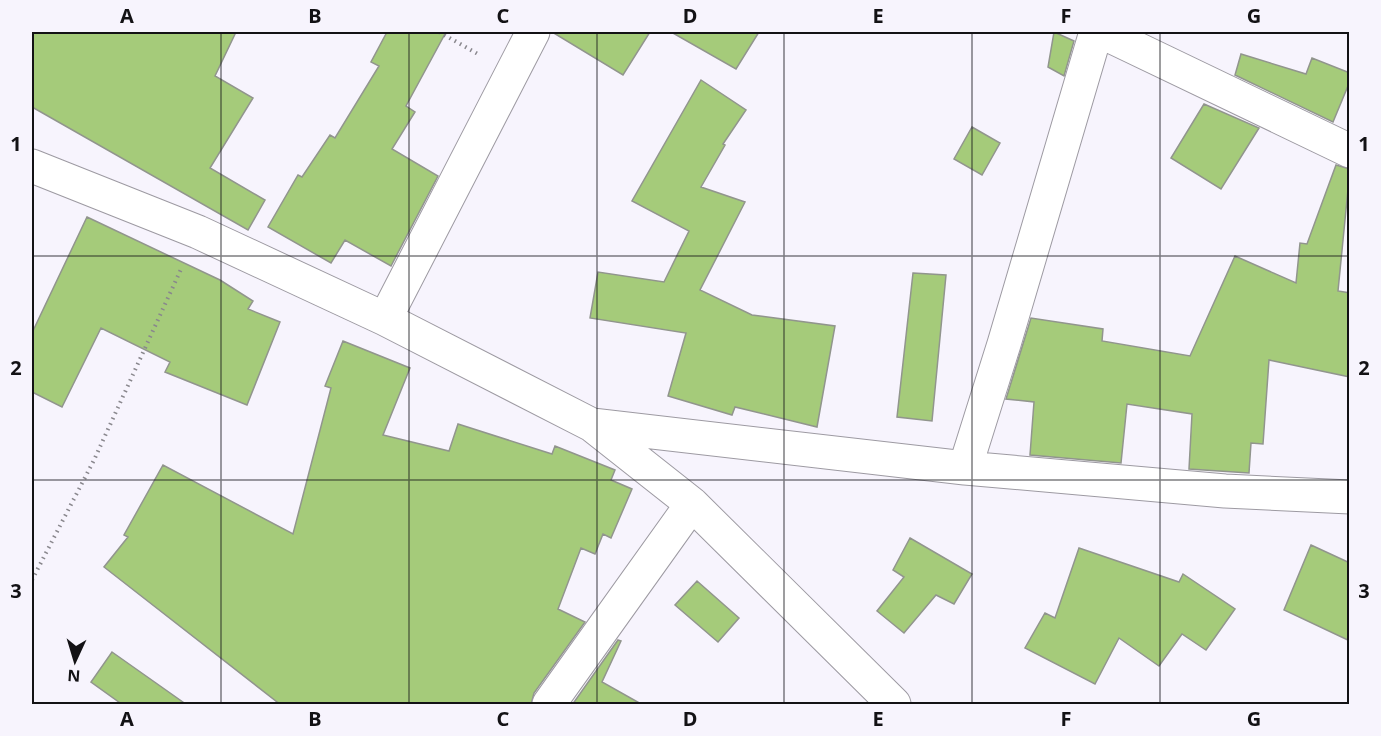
<svg xmlns="http://www.w3.org/2000/svg" width="1381" height="736" font-family="'Noto Sans',sans-serif">
  <style>
    .building { fill: #a5cb7a; stroke: #91958d; stroke-width: 1.5 }
    .lines { fill: none; stroke-linecap: round; stroke-linejoin: round }
    .minor-casing { stroke: #9d9aa2; stroke-width: 35 }
    .path { stroke: #89878d; stroke-width: 4; stroke-dasharray: 1.5 4.5; stroke-linecap: butt }
    .minor { stroke: #fff; stroke-width: 33 }
    .grid { fill: none; stroke: #131215; stroke-width: 1.5; stroke-opacity: 0.55 }
    .neatline { fill: none; stroke: #131215; stroke-width: 2 }
    .grid-label { font-size: 20px; text-anchor: middle; font-weight: bold; fill: #131215 }
  </style>
  <rect width="100%" height="100%" fill="#f7f4fd"/>
  <!-- building -->
  <path class="building" d="M32 32H236L215 76 253 98 210 168 265 200 248 230 32 107Z
    M387 32H446L406 106 415 112 392 149 438 176 391 266 345 240 331 263 268 227 298 175 302 177 330 135 335 138 379 66 371 62Z
    M552 32H650L623 75Z
    M671 32H759L736 69Z
    M1054 32 1074 41 1064 76 1048 67Z
    M1241 54 1306 74 1312 58 1350 73V81L1333 122 1235 75Z
    M701 80 746 110 723 144 725 145 701 187 745 202 700 290 752 315 835 326 817 427 735 407 732 415 668 396 686 333 590 318 598 272 664 282 689 231 632 201Z
    M1204 104 1259 128 1221 189 1171 158Z
    M972 127 1000 143 982 175 954 159Z
    M1336 165 1350 169 1338 291 1350 293V377L1269 360 1263 444 1251 443 1249 473 1189 469 1192 414 1127 404 1121 463 1030 455 1034 402 1006 399 1031 318 1103 329 1102 341 1190 356 1235 256 1296 283 1300 243 1307 244Z
    M87 217 220 280 253 301 248 309 280 322 247 405 165 372 170 362 101 328 62 407 32 392V333Z
    M913 273 946 275 932 421 897 417Z
    M343 341 410 368 383 435 449 451 458 424 552 454 555 446 615 470 611 480 632 489 611 538 603 534 595 554 581 548 558 609 585 622 534 693 531 705H281L104 567 128 537 124 535 163 465 293 534 331 388 325 386Z
    M910 538 972 574 954 604 936 595 904 633 877 611 904 577 893 570Z
    M1311 545 1350 563V641L1284 610Z
    M1079 548 1179 582 1183 574 1235 609 1206 650 1182 634 1159 666 1119 638 1095 684 1025 648 1045 613 1055 618Z
    M697 581 739 618 718 642 675 605Z
    M618 640 621 641 602 682 643 705H572Z
    M112 652 187 705H123L91 682Z"/>
  <g class="lines">
    <!-- minor casing -->
    <g class="minor-casing">
      <path id="minor" d="M1102 32 1350 151
        M32 166 198 232 385 319 592 425 692 504 894 704
        M385 319 533 32
        M592 425 965 468 1225 491 1350 497
        M965 468 1004 344 1096 32
        M549 704 692 504"/>
    </g>
    <!-- path -->
    <path class="path" d="M439 32 478 54
      M32 580 94 460 182 267"/>
    <!-- minor -->
    <use href="#minor" class="minor"/>
  </g>
  <!-- grid -->
  <path class="grid" d="M221 32V704M409 32V704M597 32V704M784 32V704M972 32V704M1160 32V704M32 256H1350M32 480H1350"/>
  <!-- border -->
  <rect width="1381" height="736" fill="none" stroke="#f7f4fd" stroke-width="66"/>
  <!-- north arrow -->
  <g transform="translate(75 661) rotate(184)" stroke="#f7f4fd" stroke-width="4.5" paint-order="stroke">
  <path d="M0-4.5L10 22L0 15L-10 22Z" fill="#131215"/>
  <text y="-9" font-size="16" font-weight="bold" text-anchor="middle" fill="#131215">N</text>
  </g>
  <rect x="33" y="33" width="1315" height="670" class="neatline"/>
  <g class="grid-label">
    <text x="127" y="23">A</text>
    <text x="315" y="23">B</text>
    <text x="503" y="23">C</text>
    <text x="690" y="23">D</text>
    <text x="878" y="23">E</text>
    <text x="1066" y="23">F</text>
    <text x="1254" y="23">G</text>
    <text x="16" y="151">1</text>
    <text x="1364" y="151">1</text>
    <text x="16" y="375">2</text>
    <text x="1364" y="375">2</text>
    <text x="16" y="598">3</text>
    <text x="1364" y="598">3</text>
    <text x="127" y="726">A</text>
    <text x="315" y="726">B</text>
    <text x="503" y="726">C</text>
    <text x="690" y="726">D</text>
    <text x="878" y="726">E</text>
    <text x="1066" y="726">F</text>
    <text x="1254" y="726">G</text>
  </g>
</svg>
